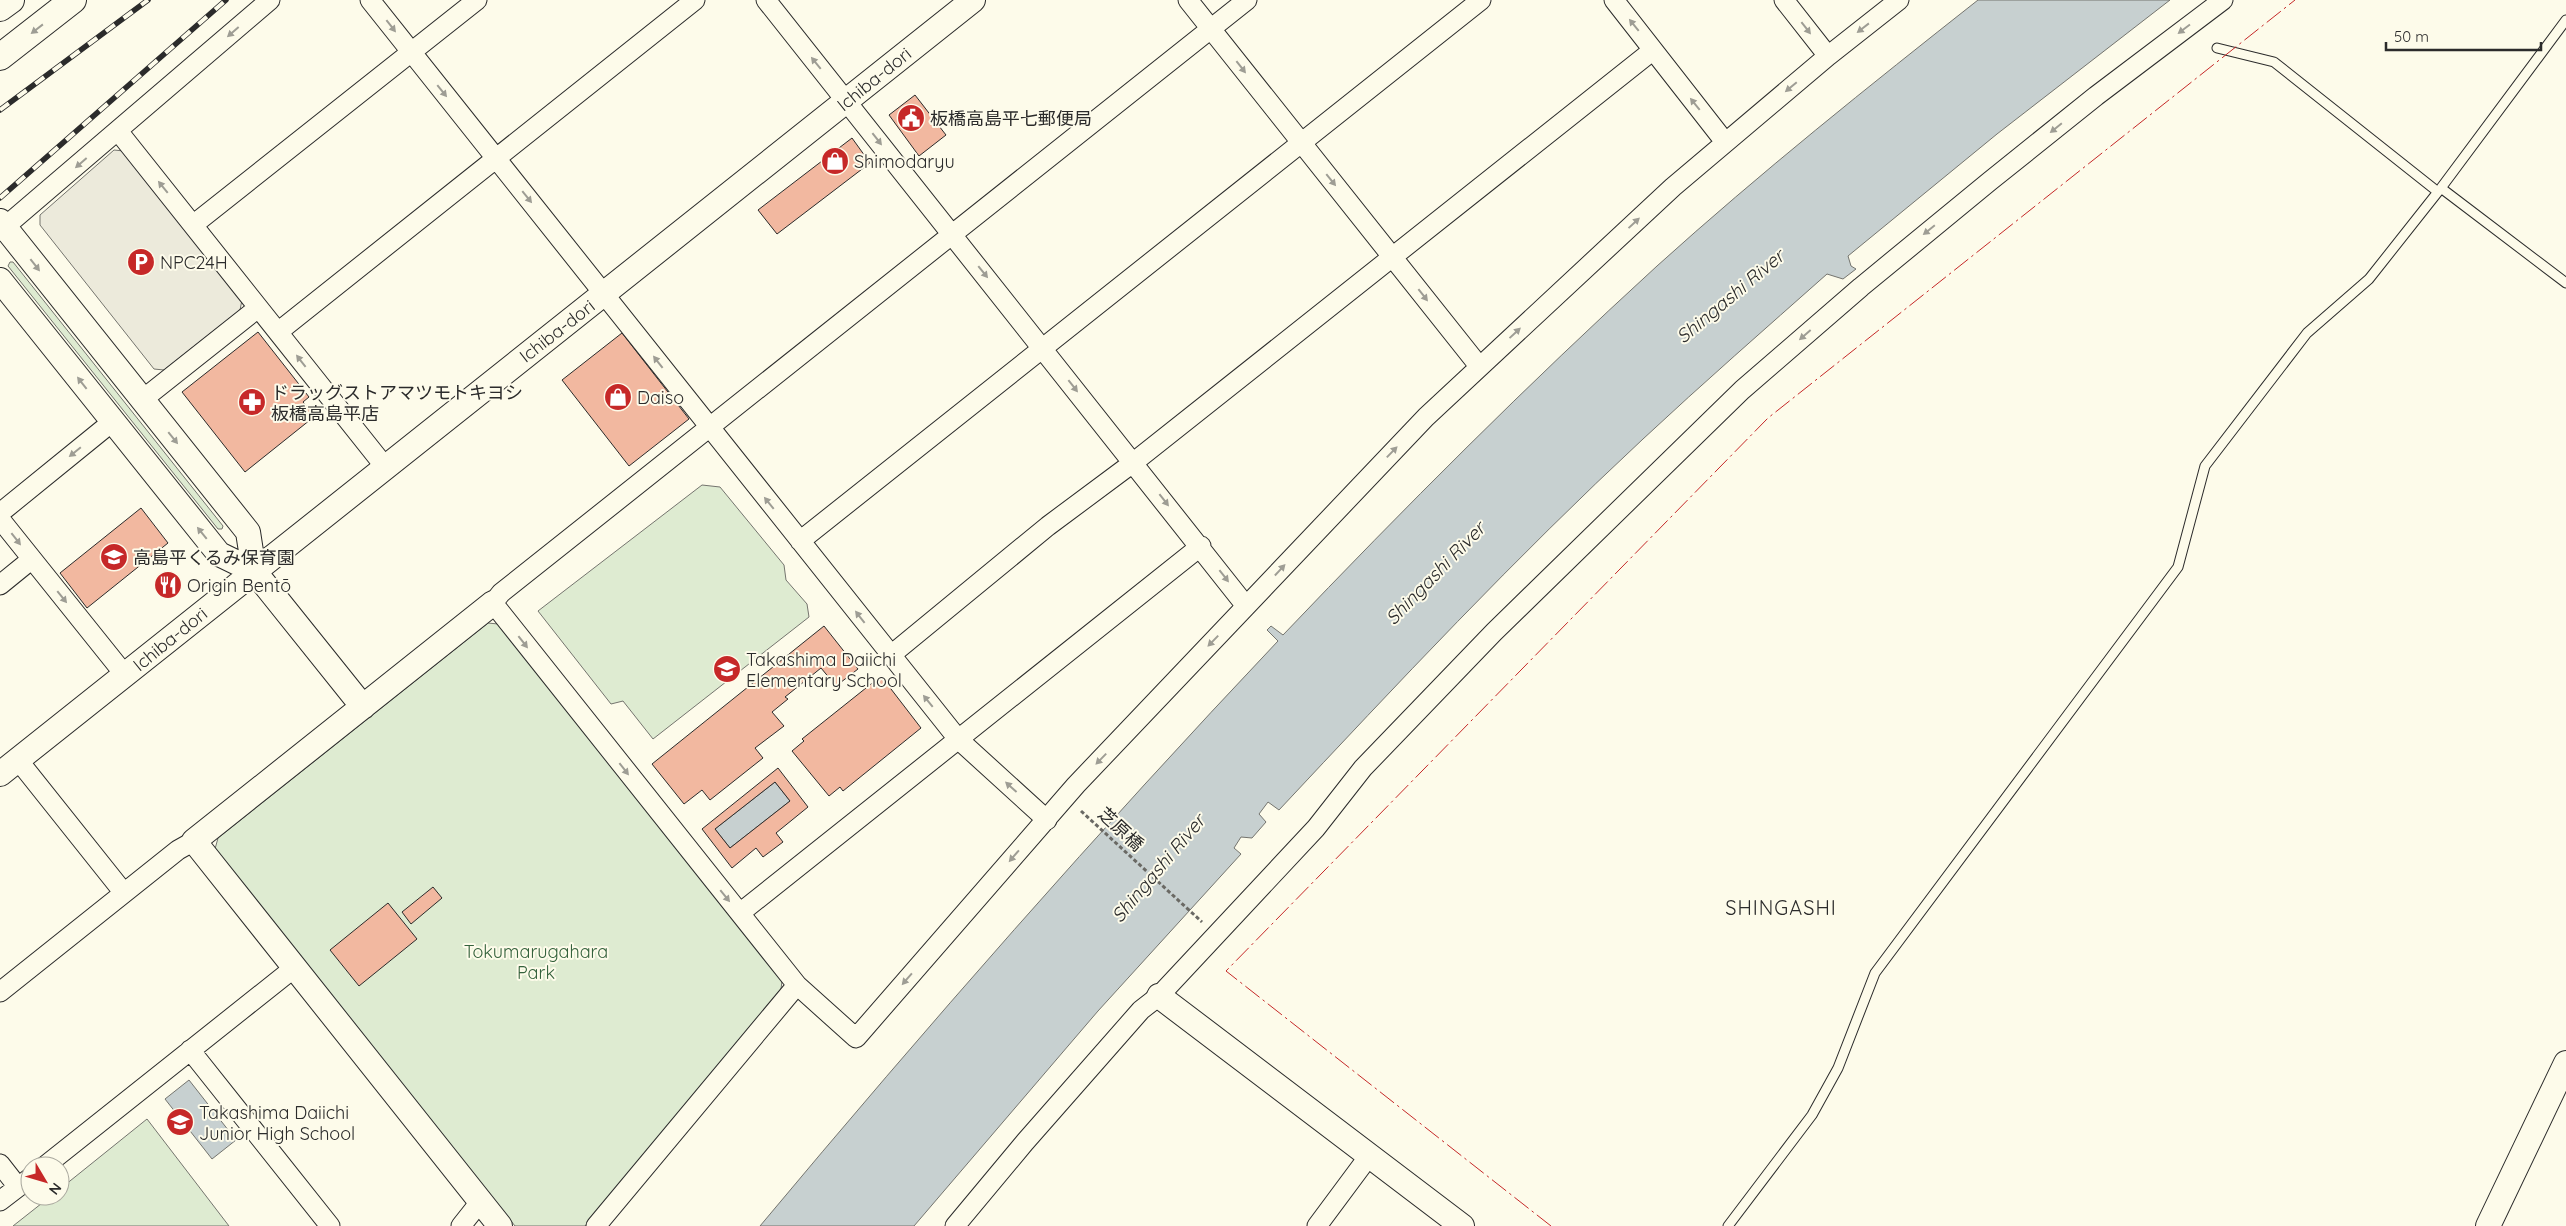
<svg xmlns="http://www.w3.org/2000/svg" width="2566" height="1226" font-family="Quicksand,'Noto Sans JP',sans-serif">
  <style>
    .green { fill: #deebd1; stroke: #74746e }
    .parking { fill: #eceadb; stroke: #74746e }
    .water { fill: #c7d0d0; stroke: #74746e }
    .building { fill: #f2b8a0; stroke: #2b2b2b; fill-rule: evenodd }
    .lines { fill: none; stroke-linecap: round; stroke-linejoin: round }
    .service-casing { stroke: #2b2b2b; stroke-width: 11 }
    .minor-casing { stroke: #2b2b2b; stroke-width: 21 }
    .tertiary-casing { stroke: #2b2b2b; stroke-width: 26 }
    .secondary-casing { stroke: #2b2b2b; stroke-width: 28 }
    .path { stroke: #6a6964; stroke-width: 3; stroke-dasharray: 4 2.5; stroke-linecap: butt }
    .service { stroke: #fdfbea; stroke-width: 9 }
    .minor { stroke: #fdfbea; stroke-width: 19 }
    .tertiary { stroke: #fdfbea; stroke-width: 24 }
    .secondary { stroke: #fdfbea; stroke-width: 26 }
    .rail-casing { stroke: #2b2b2b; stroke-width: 5.5 }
    .rail { stroke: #fdfbea; stroke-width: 4; stroke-dasharray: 11; stroke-linecap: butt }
    .power { stroke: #c62828; stroke-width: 1; stroke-dasharray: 18 4 2.5 4; stroke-linecap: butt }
    .oneway { fill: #9e9d94 }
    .labels { text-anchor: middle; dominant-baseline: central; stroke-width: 4; stroke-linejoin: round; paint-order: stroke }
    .street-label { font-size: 18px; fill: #2b2b2b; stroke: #fdfbea }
    .poi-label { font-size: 18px; fill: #2b2b2b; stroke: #fdfbea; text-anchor: start }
    .park-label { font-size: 18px; fill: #34623c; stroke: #fdfbea }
    .water-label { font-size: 19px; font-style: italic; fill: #2b2b2b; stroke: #fdfbea }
    .quarter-label { font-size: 20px; letter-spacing: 1px; fill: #2b2b2b; stroke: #fdfbea }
  </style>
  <rect width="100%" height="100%" fill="#fdfbea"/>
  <!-- green -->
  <path class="green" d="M10 262H13L223 526 222 529H218L8 266Z
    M702 485 720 487 784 565 786 580 807 604 809 617 653 739 623 701 611 704 538 611Z
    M488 623 498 624 782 981 781 989 585 1226H515L215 849 218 838Z
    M147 1119 229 1226H13L51 1196H60V1189Z"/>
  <!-- parking -->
  <path class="parking" d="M114 150 124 151 242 300 240 310 164 370 154 369 40 225V215Z"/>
  <!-- water -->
  <path class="water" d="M1978 0H2170L1997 134 1848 256 1851 266 1856 269 1843 279 1827 274C1765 329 1703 383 1643 439 1516 557 1397 684 1279 810L1268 802 1259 814 1266 822 1252 838 1241 837 1234 848 1241 854 1098 1011 914 1226H760C927 1026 1099 830 1278 641L1267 630 1271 626 1283 635C1404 508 1528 384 1657 266 1760 173 1869 86 1978 0Z
    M775 782 790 801 730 848 715 829Z
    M189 1080 236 1140 212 1159 165 1099Z"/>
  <!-- building -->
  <path class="building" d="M915 95 946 135 919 156 889 115Z
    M852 138 870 163 777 234 758 210Z
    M258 332 309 397 303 402 315 416 245 472 182 392Z
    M622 333 689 419 629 466 562 380Z
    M141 508 168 543 87 608 60 573Z
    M824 626 858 669 836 686 821 668 785 697 788 699 772 712 784 726 755 748 763 758 710 800 702 790 684 804 652 764Z
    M881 676 921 728 843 791 840 787 829 796 792 751 804 741 802 739Z
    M778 768 808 807 776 833 783 842 763 857 756 848 732 868 702 829ZM775 782 790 801 730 848 715 829Z
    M433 887 442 898 411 924 402 912Z
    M388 903 417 939 359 986 330 950Z"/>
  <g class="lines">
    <!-- service casing -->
    <g class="service-casing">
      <path id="service" d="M2217 48 2274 62 2438 192
        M2441 188 2566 283
        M1728 1226 1812 1115 1838 1068 1875 973 2178 567 2205 466 2307 333 2369 279 2441 188 2566 20"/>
    </g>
    <!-- minor casing -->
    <g class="minor-casing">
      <path id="minor" d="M370 0 958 739 1047 820
        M766 0 1246 606
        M1188 0 1479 366
        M1247 0 501 593 493 603 797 985 856 1038 1076 785 1426 417 1673 187 1828 56 1899 0
        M1614 0 1725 142
        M1784 0 1828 56
        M118 131 386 468
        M193 225 477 0
        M0 231 270 0
        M278 332 695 0
        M142 400 258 308
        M0 513 112 422
        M0 519 125 675
        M800 541 1481 0
        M0 585 32 559
        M891 655 1048 526 1134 462 1652 51
        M18 760 124 893
        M740 913 1201 546
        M0 992 178 850 194 841
        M190 1050 330 1226
        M0 1164 18 1187
        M45 1166 294 968
        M0 1201 30 1178
        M461 1226 480 1202
        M596 1226 797 985
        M955 1226 1025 1142 1141 1010 1159 996 1316 828 1363 768 1494 632 1742 390 1861 287 1990 181 2096 96 2223 0
        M1317 1226 1369 1156"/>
    </g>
    <!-- tertiary casing -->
    <g class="tertiary-casing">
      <path id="tertiary" d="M0 221 248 532 254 571
        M0 280 219 554 254 571 363 707
        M493 603 194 841 500 1226
        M0 774 973 0
        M1159 996 1462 1226
        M2488 1226 2566 1063"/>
    </g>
    <!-- secondary casing -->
    <g class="secondary-casing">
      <path id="secondary" d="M0 8 11 0
        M0 57 73 0"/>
    </g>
    <!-- path -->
    <path class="path" d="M1081 811 1202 922"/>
    <!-- service -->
    <use href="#service" class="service"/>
    <!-- minor -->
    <use href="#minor" class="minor"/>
    <!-- tertiary -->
    <use href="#tertiary" class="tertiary"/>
    <!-- secondary -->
    <use href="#secondary" class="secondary"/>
    <!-- rail casing -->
    <g class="rail-casing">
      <path id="rail" d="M0 110 148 0
        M0 198 226 0"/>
    </g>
    <!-- rail -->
    <use href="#rail" class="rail"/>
    <!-- power -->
    <path class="power" d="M1551 1226 1226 971 1768 418 2295 0"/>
  </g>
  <!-- one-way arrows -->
  <defs><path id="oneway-solid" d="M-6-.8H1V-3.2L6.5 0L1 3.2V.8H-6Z" transform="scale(1.25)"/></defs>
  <g class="oneway">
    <use href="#oneway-solid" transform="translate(1634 25) rotate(-129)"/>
    <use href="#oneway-solid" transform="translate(391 26) rotate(52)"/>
    <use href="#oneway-solid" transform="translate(1806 28) rotate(52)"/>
    <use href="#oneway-solid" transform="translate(1863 28) rotate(142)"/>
    <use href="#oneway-solid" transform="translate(37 29) rotate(142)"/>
    <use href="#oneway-solid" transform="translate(2184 29) rotate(143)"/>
    <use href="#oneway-solid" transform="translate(233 32) rotate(139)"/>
    <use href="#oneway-solid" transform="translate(816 63) rotate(-129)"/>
    <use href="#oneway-solid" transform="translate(1241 67) rotate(52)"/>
    <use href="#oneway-solid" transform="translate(1791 87) rotate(140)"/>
    <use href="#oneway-solid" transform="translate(442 91) rotate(51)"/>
    <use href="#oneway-solid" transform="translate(1695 104) rotate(-129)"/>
    <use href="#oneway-solid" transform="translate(2056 128) rotate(141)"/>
    <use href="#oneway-solid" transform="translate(877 139) rotate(52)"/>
    <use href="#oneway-solid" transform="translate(81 163) rotate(139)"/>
    <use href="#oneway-solid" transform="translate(1331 180) rotate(51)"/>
    <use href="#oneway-solid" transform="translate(163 187) rotate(-129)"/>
    <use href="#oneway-solid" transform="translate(527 197) rotate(51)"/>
    <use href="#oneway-solid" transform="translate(1634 223) rotate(-43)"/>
    <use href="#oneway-solid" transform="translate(1929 230) rotate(141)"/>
    <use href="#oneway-solid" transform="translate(35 265) rotate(52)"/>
    <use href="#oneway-solid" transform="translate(983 272) rotate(51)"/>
    <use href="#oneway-solid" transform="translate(1423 295) rotate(52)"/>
    <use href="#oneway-solid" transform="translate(1515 333) rotate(-43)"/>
    <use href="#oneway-solid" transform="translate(1805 335) rotate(139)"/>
    <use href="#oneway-solid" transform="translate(301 361) rotate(-128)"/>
    <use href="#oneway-solid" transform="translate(658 362) rotate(-128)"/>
    <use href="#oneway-solid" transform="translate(82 383) rotate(-128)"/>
    <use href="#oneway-solid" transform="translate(1073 386) rotate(52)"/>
    <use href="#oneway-solid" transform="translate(173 438) rotate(51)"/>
    <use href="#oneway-solid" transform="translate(75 452) rotate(141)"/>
    <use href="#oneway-solid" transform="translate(1392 452) rotate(-46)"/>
    <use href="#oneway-solid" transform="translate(1164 500) rotate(52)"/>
    <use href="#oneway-solid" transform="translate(769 503) rotate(-129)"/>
    <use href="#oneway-solid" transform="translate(202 533) rotate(-129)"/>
    <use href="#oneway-solid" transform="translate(16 539) rotate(52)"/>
    <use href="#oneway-solid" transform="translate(1280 570) rotate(-47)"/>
    <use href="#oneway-solid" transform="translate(1224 576) rotate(52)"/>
    <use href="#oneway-solid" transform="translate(62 597) rotate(51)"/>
    <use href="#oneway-solid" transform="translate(860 617) rotate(-128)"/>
    <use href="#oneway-solid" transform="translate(1213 641) rotate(134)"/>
    <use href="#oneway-solid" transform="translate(523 642) rotate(52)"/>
    <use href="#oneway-solid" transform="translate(928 701) rotate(-129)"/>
    <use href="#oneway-solid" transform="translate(1101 759) rotate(134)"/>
    <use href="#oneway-solid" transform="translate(624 769) rotate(52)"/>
    <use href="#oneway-solid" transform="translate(1011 787) rotate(-138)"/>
    <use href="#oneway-solid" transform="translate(1014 856) rotate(131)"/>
    <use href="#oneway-solid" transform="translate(725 896) rotate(51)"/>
    <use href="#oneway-solid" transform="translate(907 979) rotate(131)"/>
  </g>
  <!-- icons -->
  <defs>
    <g id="civic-disc" transform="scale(1.4375)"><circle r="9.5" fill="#c62828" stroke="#fdfbea"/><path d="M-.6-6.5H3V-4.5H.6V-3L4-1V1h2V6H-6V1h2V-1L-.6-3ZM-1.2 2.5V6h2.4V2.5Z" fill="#fff"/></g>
    <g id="shop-disc" transform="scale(1.4375)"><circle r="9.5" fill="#c62828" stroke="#fdfbea"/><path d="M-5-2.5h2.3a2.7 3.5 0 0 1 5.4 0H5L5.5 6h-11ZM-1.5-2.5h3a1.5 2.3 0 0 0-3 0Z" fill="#fff"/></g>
    <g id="parking-disc" transform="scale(1.4375)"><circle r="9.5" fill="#c62828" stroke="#fdfbea"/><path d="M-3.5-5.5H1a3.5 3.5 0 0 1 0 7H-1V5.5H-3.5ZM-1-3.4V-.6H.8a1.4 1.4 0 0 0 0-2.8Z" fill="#fff"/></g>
    <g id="pharmacy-disc" transform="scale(1.4375)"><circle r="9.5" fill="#c62828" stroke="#fdfbea"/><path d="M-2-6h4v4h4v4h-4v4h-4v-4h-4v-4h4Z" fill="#fff"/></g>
    <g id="school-disc" transform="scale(1.4375)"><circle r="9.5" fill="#c62828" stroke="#fdfbea"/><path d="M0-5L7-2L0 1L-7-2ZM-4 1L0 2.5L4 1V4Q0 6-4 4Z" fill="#fff"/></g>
    <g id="restaurant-disc" transform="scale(1.4375)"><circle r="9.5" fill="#c62828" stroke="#fdfbea"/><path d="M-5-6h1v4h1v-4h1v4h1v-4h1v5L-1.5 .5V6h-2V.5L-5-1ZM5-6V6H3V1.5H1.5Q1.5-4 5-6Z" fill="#fff"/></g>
  </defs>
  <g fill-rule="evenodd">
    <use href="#civic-disc" x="911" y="118"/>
    <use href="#shop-disc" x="835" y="161"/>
    <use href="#parking-disc" x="141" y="262"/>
    <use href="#shop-disc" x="618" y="397"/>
    <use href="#pharmacy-disc" x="252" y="402"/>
    <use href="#school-disc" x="114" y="557"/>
    <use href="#restaurant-disc" x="168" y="585"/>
    <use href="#school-disc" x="727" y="669"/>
    <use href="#school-disc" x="180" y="1122"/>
  </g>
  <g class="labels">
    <!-- street labels -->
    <g class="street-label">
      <text transform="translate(874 79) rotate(-39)">Ichiba-dori</text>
      <text transform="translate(557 331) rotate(-38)">Ichiba-dori</text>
      <text transform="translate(170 639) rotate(-39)">Ichiba-dori</text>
      <text transform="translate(1121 829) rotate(43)">芝原橋</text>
    </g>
    <!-- poi labels -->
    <g class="poi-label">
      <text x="930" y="118">板橋高島平七郵便局</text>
      <text x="854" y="161">Shimodaryu</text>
      <text x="160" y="262">NPC24H</text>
      <text x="271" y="392">ドラッグストアマツモトキヨシ<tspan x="271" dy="21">板橋高島平店</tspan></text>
      <text x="637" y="397">Daiso</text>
      <text x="133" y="557">高島平くるみ保育園</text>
      <text x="187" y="585">Origin Bentō</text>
      <text x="746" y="659">Takashima Daiichi<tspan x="746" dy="21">Elementary School</tspan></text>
      <text x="199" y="1112">Takashima Daiichi<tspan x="199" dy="21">Junior High School</tspan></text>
    </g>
    <!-- park labels -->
    <g class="park-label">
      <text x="536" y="951">Tokumarugahara<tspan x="536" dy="21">Park</tspan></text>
    </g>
    <!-- water labels -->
    <g class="water-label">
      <text transform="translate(1730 296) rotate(-40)">Shingashi River</text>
      <text transform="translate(1435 573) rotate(-46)">Shingashi River</text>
      <text transform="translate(1158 868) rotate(-50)">Shingashi River</text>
    </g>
    <!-- quarter labels -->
    <g class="quarter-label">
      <text x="1781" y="907">SHINGASHI</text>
    </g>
  </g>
  <!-- north arrow -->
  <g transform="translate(45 1181) rotate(128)"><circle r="24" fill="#fdfbea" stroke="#a9a89e"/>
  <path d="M0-4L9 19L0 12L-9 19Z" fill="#c62828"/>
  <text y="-8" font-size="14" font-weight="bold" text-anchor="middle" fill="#2b2b2b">N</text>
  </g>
  <!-- scale -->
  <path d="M2386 42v8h155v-8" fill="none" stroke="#2b2b2b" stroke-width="2.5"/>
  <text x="2394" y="42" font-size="15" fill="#2b2b2b" stroke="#fdfbea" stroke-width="4" paint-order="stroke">50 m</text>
</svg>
